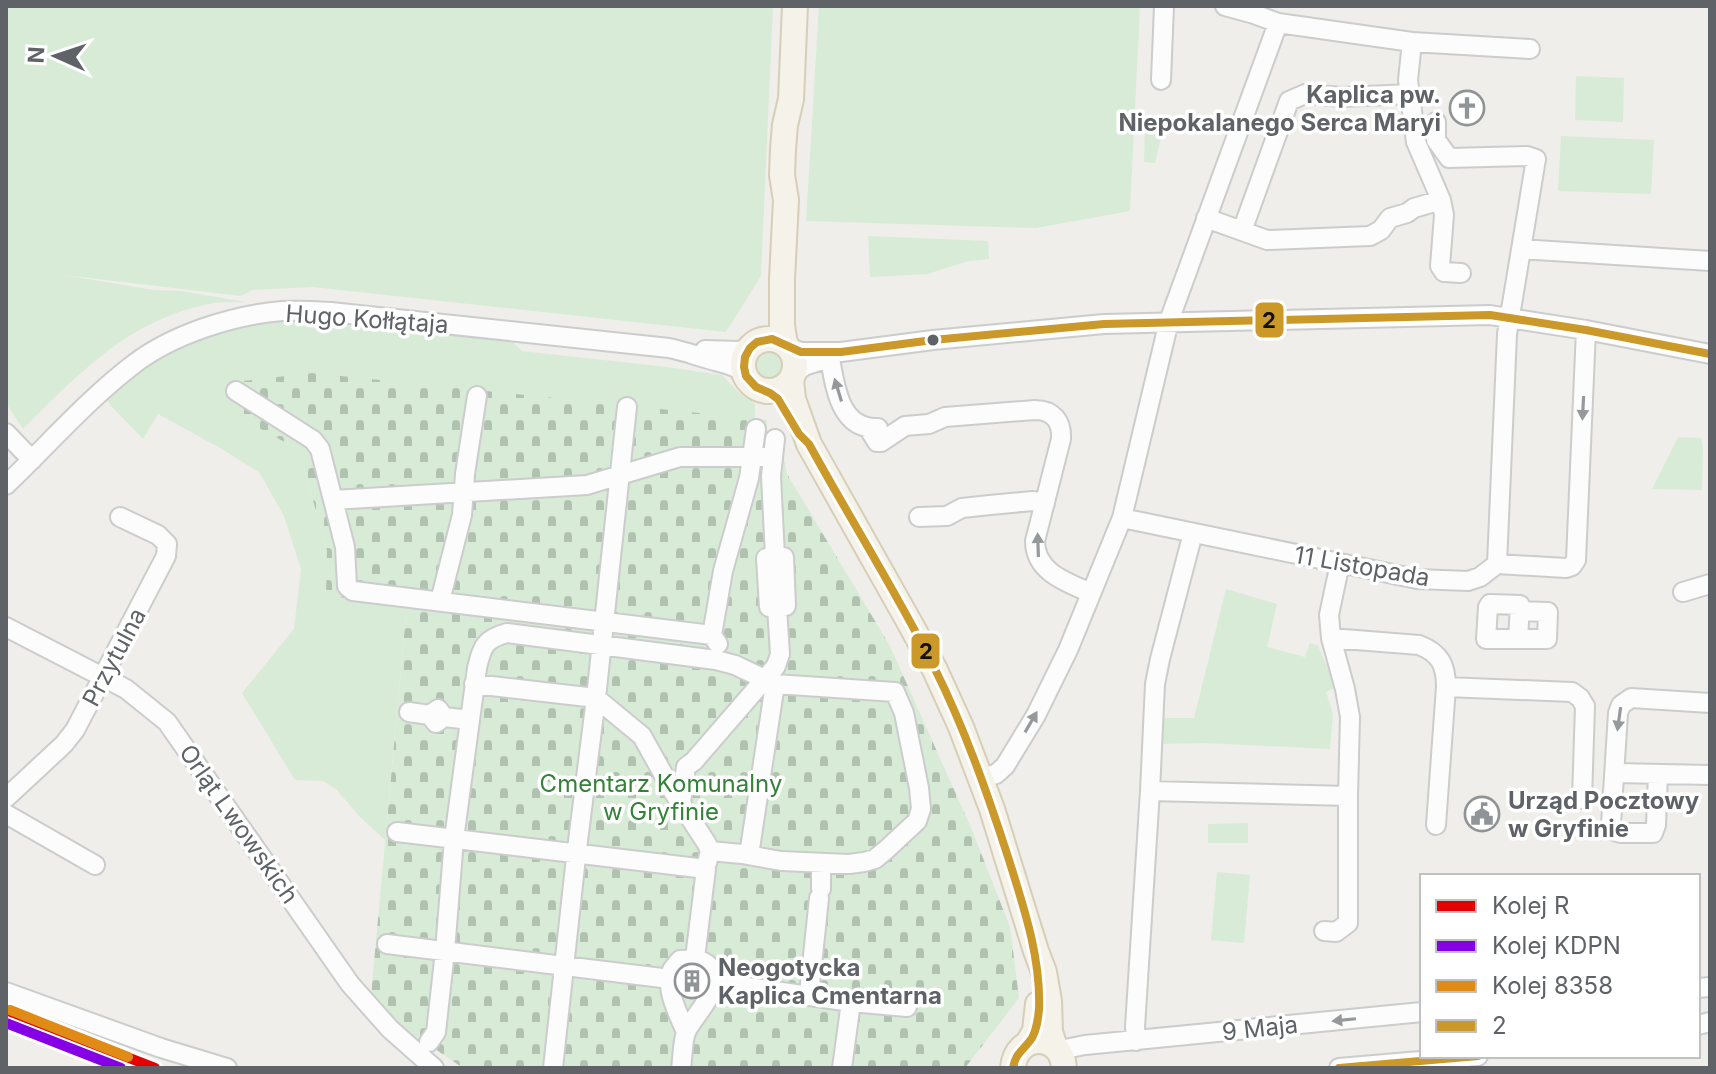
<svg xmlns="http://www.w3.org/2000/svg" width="1716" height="1074" font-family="Inter,sans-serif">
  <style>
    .green { fill: #d8ebd6 }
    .cemetery { fill: url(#cemetery-stones) }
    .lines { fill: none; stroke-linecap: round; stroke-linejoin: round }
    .minor-casing { stroke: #cbcccc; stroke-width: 22 }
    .major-casing { stroke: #d7ceb8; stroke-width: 28 }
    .minor { stroke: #fdfcfc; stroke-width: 18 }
    .major { stroke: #f4f2e9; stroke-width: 24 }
    .bus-1-casing { stroke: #fff; stroke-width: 14 }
    .bus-1 { stroke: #ca992a; stroke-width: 8 }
    .rail-1-casing { stroke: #fff; stroke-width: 16 }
    .rail-2-casing { stroke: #fff; stroke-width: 16 }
    .rail-3-casing { stroke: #fff; stroke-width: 16 }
    .rail-1 { stroke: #e50000; stroke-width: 10 }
    .rail-2 { stroke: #8500e5; stroke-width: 10 }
    .rail-3 { stroke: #df8b15; stroke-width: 10 }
    .oneway { fill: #96999c }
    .bus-dot { fill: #5f6368; stroke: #fff; stroke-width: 3 }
    .labels { text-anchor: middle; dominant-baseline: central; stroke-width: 7; stroke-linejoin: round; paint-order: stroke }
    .poi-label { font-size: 24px; font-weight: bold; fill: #5f6368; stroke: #fff; text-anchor: start }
    .street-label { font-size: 24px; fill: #5f6368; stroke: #fff }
    .park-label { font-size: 24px; fill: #348238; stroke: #fff }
    .line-badge { stroke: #fff; stroke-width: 3 }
    .pale-badge-label { font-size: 22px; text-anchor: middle; font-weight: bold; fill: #111 }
  </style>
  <defs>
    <pattern id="cemetery-stones" width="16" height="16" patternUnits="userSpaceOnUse" patternTransform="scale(2)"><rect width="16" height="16" fill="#d8ebd6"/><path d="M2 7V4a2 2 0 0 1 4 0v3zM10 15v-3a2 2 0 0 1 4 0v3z" fill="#b2c2b1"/></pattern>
  </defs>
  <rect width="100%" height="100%" fill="#efeeea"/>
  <!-- green -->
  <path class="green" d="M6 6H773L761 276 726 332 313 287 252 290 241 296 64 275 153 290 181 291 246 302C234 303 221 301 209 304 130 319 78 374 23 429L6 403Z
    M819 6H1140L1130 211 1036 228 806 221Z
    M1576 76 1624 78 1623 122 1575 120Z
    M1145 127 1163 129 1155 163 1144 162Z
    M1561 136 1654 140 1651 194 1558 191Z
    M868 236 988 241 989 259 969 261 927 274 870 277Z
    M292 319H315L509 338 522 351 667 367 722 375 741 395 755 404V421L312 373 227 410 299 450 327 551V596L407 603 385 840 359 816 336 789 323 781 295 780 242 693 294 629 301 569 284 516 259 472 220 448 158 414 143 439 111 406 106 398C168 346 211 327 292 319Z
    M753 365a16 16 0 1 1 32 0a16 16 0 1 1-32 0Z
    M1678 437 1701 438 1703 447 1702 490 1652 489Z
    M1226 589 1277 604 1267 647 1305 657 1310 643 1318 646 1336 687 1326 692 1333 714 1330 749 1205 743 1156 744 1157 718H1194Z
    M1248 823V843H1208V824Z
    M1217 872 1250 875 1244 943 1211 940Z"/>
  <!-- cemetery -->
  <path class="cemetery" d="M312 373 767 420 766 440 780 439 787 474 890 646 972 830 1010 927 1019 998 965 1068H463L438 1051 429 1042 412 1039 371 995 407 604 326 596 327 551 299 450 226 410 242 381Z"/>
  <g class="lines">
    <!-- minor casing -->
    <g class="minor-casing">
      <path id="minor" d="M1225 6 1254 14 1278 23 1412 42 1530 49
        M1412 42 1408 80 1416 142 1441 200 1444 215 1440 266 1444 272 1461 273
        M1161 80 1164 6
        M1206 218 1242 231 1289 101 1305 94 1343 97 1410 94
        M1242 231 1267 240 1370 236 1381 230 1390 218 1407 213 1414 208 1441 200
        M1521 249 1710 261
        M789 348 801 352H841L933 340 1104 324 1490 315 1586 330 1710 354
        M705 350 739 351 750 348
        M830 358C835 387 840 430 878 428
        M793 375 804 366 832 357
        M236 391 313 440 320 449 345 547 347 586 353 591 712 635
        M869 429 877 442H881L905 426 929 424 945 417 1035 410C1053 410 1062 421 1061 439L1035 541C1035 572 1066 582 1091 593
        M6 433 32 460
        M6 485C48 445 88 399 134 364 173 334 234 315 282 311 298 310 315 311 331 312L669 348C684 351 694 355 708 359 721 363 734 364 745 373
        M333 500 587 485 680 457H773
        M919 517 947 516 962 508 990 505 1033 501 1045 503
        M1122 518 1417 579 1468 581 1480 577 1497 564 1507 334 1536 159 1527 156 1449 158 1436 140V122
        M775 557H784L786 606 769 607 766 558 775 557 771 476 775 439
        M1340 563 1329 615 1331 638 1419 645C1440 653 1446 665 1446 687L1436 825
        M1497 564 1566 568 1572 566 1576 560 1586 330
        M1683 592 1710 584
        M440 601 462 515 465 474 477 396
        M6 627 126 689 167 722 350 984 390 1029 434 1068
        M1518 639 1520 605 1490 604 1488 607 1486 639H1547L1548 612 1519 611
        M718 644 712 635 723 571 749 478 756 429
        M474 684 596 698 627 407
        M1446 687 1572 692 1580 698 1585 706 1582 799
        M596 698 642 736 672 790 707 844 710 851 707 863
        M409 712 430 715
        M444 717 436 723 430 715 438 709 444 717 470 720
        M1615 773 1710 775
        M1658 774 1656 825 1653 833H1621L1614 831 1611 824 1618 713 1621 705 1631 698 1710 703
        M982 778 996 774 1005 766 1036 715 1068 650 1122 518 1169 321 1278 23
        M1150 791 1348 796 1350 717 1345 689 1331 638
        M6 798 64 744 75 730 166 556 167 544 158 535 120 517
        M681 803 686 767 694 761 776 666 780 654 777 607
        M6 814 95 865
        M397 832 706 869 695 958
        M749 855 775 684
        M821 863V889
        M1324 931 1336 932 1348 923V796
        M387 944 670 979
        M713 982 851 1002 907 1007
        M1698 988 1710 987
        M6 992 161 1048 227 1068
        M809 994 819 898
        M1698 1025 1710 1022
        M1136 1041 1135 1027 1150 791 1155 684 1160 659 1193 533
        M429 1042 436 1032 445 951 454 839 477 668C482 646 485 639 507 633L716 660 735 665 775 684 895 692 904 713 919 788 921 809 917 821 887 849 875 859 864 862 849 864 781 861 742 854 710 851
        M1060 1052 1065 1049 1085 1045 1422 1012
        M553 1068 576 857 596 698
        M681 1068C683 1056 682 1040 687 1030 695 1014 726 986 710 967 702 958 691 959 680 960 679 961 673 968 672 970 664 987 679 1016 686 1032
        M842 1068 851 1002
        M1339 1068 1478 1056"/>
    </g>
    <!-- major casing -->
    <g class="major-casing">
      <path id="major" d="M743 365a26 26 0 1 1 52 0a26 26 0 1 1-52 0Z
        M785 344 782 326V279L786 200 782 175 783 149 785 125 791 99 795 6
        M791 380 793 399 809 444 912 627 935 670 961 727 992 809 1036 951 1044 972 1049 1001 1050 1032 1055 1047
        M1028 1043 1035 1031 1038 1004
        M1013 1068C1016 1032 1062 1032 1064 1068"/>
    </g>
    <!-- minor -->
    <use href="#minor" class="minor"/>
    <!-- major -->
    <use href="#major" class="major"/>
    <!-- bus-1 casing -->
    <g class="bus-1-casing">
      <path id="bus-1" d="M1013 1068C1015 1053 1024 1050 1032 1038 1037 1029 1038 1019 1039 1009 1041 958 1024 908 1009 860 988 795 965 729 934 667 896 591 850 519 809 444L799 434 778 399 770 393 756 387 746 376 744 367 745 357 750 348 757 342 772 339 801 352H841L933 340 1104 324 1490 315 1586 330 1710 354
        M1339 1068 1478 1056"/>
    </g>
    <!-- bus-1 -->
    <use href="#bus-1" class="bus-1"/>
    <!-- rail-1 casing -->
    <g class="rail-1-casing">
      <path id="rail-1" d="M6 1010 155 1068"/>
    </g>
    <!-- rail-2 casing -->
    <g class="rail-2-casing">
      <path id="rail-2" d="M6 1023 121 1068"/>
    </g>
    <!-- rail-3 casing -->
    <g class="rail-3-casing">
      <path id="rail-3" d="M10 1010 128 1057"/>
    </g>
    <!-- rail-1 -->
    <use href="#rail-1" class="rail-1"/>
    <!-- rail-2 -->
    <use href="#rail-2" class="rail-2"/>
    <!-- rail-3 -->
    <use href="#rail-3" class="rail-3"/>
  </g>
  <!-- one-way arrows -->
  <defs><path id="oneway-solid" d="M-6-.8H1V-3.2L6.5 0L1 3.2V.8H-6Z" transform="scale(2)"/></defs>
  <g class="oneway">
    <use href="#oneway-solid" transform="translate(838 390) rotate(-107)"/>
    <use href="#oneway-solid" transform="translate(1583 408) rotate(93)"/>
    <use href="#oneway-solid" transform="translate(1038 545) rotate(-92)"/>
    <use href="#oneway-solid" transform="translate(1619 719) rotate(98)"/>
    <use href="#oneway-solid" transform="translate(1031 722) rotate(-60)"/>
    <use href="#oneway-solid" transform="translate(1344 1020) rotate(174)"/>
  </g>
  <!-- icons -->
  <defs>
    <g id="church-ring" transform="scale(1.8)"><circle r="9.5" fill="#fff" stroke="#919496" stroke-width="1.5"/><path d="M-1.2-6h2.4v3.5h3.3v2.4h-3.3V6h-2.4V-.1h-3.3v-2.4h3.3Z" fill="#919496"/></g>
    <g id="civic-ring" transform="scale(1.8)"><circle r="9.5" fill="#fff" stroke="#919496" stroke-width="1.5"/><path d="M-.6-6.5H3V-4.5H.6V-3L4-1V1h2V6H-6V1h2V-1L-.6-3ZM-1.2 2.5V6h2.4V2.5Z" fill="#919496"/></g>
    <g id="building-ring" transform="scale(1.8)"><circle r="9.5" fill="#fff" stroke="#919496" stroke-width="1.5"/><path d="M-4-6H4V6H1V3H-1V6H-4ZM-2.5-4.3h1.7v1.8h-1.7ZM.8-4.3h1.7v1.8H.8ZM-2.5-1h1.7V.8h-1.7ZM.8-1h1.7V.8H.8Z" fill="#919496"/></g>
  </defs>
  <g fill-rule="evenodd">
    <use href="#church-ring" x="1467" y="108"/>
    <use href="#civic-ring" x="1482" y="814"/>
    <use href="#building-ring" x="692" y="981"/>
  </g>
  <!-- markers -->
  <circle class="bus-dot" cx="933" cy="340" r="7"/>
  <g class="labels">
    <!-- poi labels -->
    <g class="poi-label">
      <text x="1441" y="94" text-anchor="end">Kaplica pw.<tspan x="1441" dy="28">Niepokalanego Serca Maryi</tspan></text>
      <text x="1508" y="800">Urząd Pocztowy<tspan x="1508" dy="28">w Gryfinie</tspan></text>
      <text x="718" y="967">Neogotycka<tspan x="718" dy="28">Kaplica Cmentarna</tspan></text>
    </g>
    <!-- street labels -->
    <g class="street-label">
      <text transform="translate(367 319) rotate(4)">Hugo Kołłątaja</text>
      <text transform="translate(1362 566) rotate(10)">11 Listopada</text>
      <text transform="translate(114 657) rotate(-62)">Przytulna</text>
      <text transform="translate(239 824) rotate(55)">Orląt Lwowskich</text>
      <text transform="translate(1260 1028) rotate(-6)">9 Maja</text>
    </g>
    <!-- park labels -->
    <g class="park-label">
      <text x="661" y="783">Cmentarz Komunalny<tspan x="661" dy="28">w Gryfinie</tspan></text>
    </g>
  </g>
  <g class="line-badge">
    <rect x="1254" y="301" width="31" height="38" rx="8" fill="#ca992a"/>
    <rect x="910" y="632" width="31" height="38" rx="8" fill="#ca992a"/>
  </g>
  <g class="pale-badge-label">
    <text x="1269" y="328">2</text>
    <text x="926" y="659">2</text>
  </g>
  <!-- border -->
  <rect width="1716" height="1074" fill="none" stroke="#5f6368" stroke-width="16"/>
  <!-- legend -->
  <rect x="1420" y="874" width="280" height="184" fill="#ffffff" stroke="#bfc1c3" stroke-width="2"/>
  <rect x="1436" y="900" width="40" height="12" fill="#e50000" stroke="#bfc1c3" stroke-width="2"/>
  <text x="1492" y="914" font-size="24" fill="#5f6368">Kolej R</text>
  <rect x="1436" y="940" width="40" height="12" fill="#8500e5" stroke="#bfc1c3" stroke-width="2"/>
  <text x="1492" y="954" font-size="24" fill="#5f6368">Kolej KDPN</text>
  <rect x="1436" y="980" width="40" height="12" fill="#df8b15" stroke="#bfc1c3" stroke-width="2"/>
  <text x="1492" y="994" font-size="24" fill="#5f6368">Kolej 8358</text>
  <rect x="1436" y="1020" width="40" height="12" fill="#ca992a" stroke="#bfc1c3" stroke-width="2"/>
  <text x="1492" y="1034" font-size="24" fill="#5f6368">2</text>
  <!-- north arrow -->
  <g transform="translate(56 56) rotate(273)" stroke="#ffffff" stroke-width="6" paint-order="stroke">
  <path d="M0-6L14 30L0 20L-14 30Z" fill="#5f6368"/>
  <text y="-12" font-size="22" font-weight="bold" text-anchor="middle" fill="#5f6368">N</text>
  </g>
</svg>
